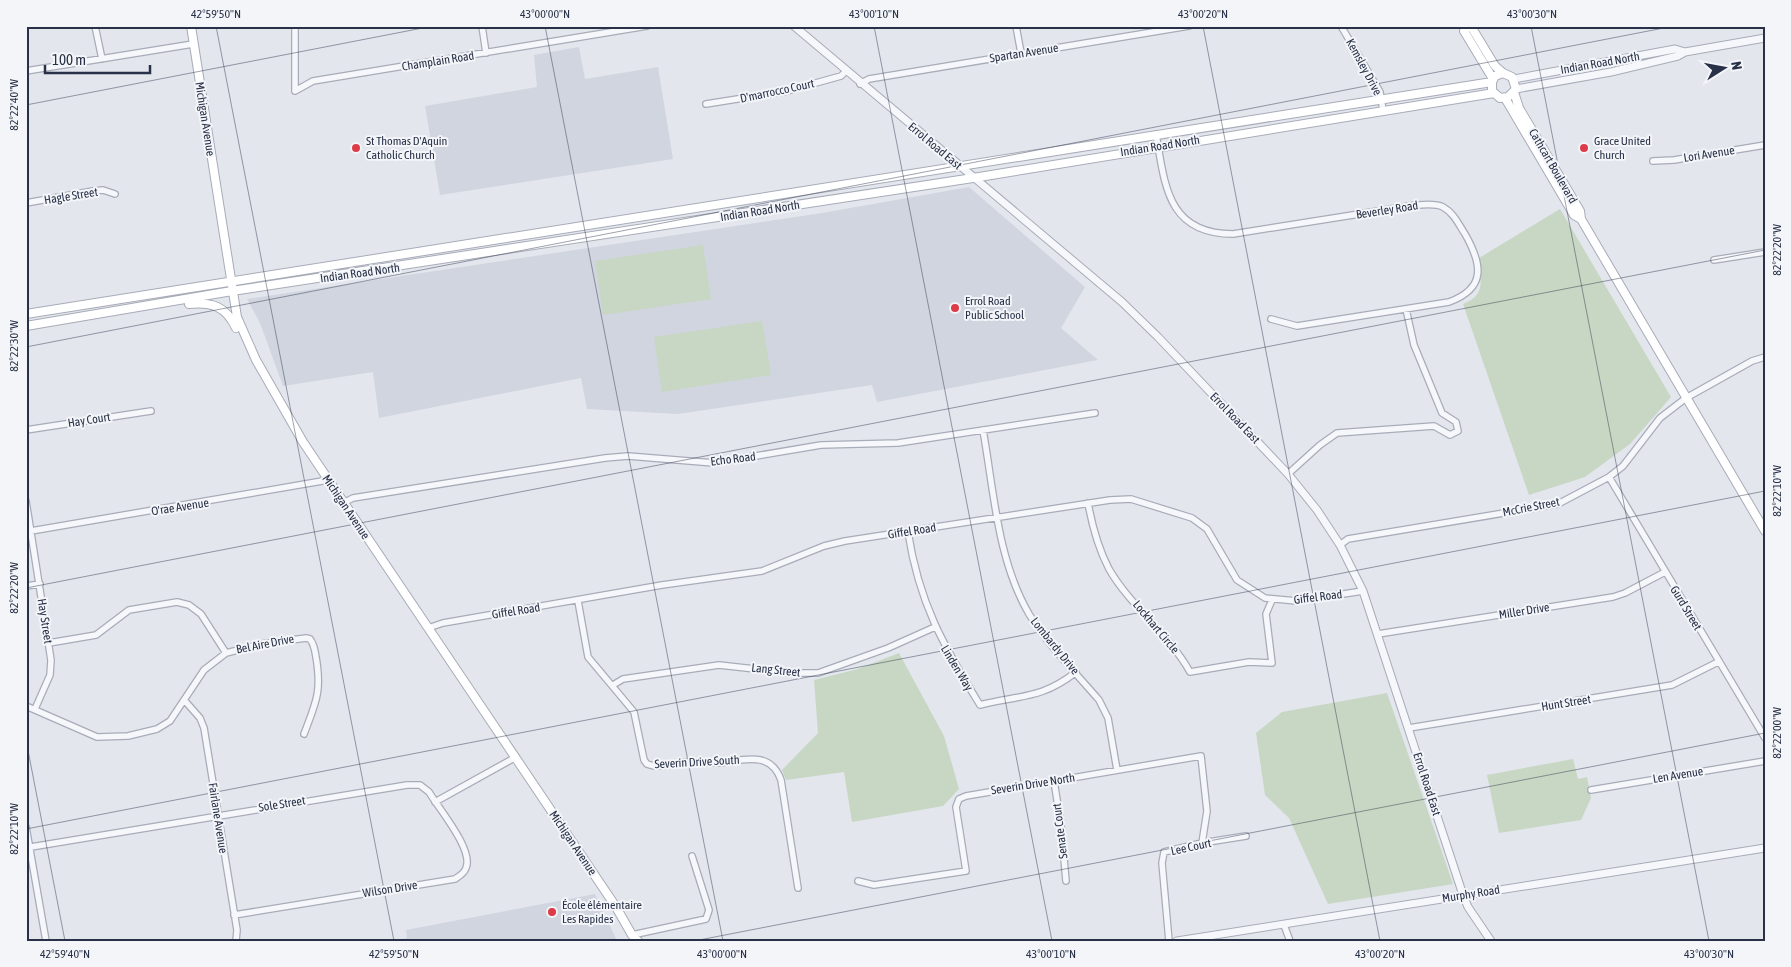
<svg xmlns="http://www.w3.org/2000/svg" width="1791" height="967" font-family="'Asap Condensed',sans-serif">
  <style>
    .built { fill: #d1d5df }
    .green { fill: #c7d7c3 }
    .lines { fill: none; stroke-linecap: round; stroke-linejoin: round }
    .minor-casing { stroke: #a7acb8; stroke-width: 8 }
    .tertiary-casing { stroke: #a7acb8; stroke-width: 9 }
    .secondary-casing { stroke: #a7acb8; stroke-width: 10 }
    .minor { stroke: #f6f7fa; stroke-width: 5.5 }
    .tertiary { stroke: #f6f7fa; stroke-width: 7 }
    .secondary { stroke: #fff; stroke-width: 8 }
    .ticks { fill: none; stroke: #283147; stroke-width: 1; stroke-opacity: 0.45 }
    .poi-dot { fill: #de3b48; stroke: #f3f5f9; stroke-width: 2 }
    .labels { text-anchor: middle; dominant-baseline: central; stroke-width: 4; stroke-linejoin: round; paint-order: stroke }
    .street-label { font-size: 12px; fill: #283147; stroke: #f3f5f9 }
    .poi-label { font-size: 12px; fill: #283147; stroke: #f3f5f9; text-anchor: start }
    .neatline { fill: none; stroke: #283147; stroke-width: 2 }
    .ticks-label { font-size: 12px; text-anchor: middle; fill: #283147 }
  </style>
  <rect width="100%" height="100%" fill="#e3e6ed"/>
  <!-- built -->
  <path class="built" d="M579 47 585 79 658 67 673 159 440 195 425 106 537 87 534 55Z
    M969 187 1085 287 1061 328 1098 360 877 402 872 385 678 414 587 409 581 378 379 418 373 372 283 386 260 323 247 299 822 213Z
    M595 894 617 941H391L407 938 406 930Z"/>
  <!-- green -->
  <path class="green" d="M1560 209 1671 397 1630 444 1585 477 1529 495 1463 304C1487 295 1480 280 1479 258Z
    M703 245 711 299 603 315 595 261Z
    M762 321 771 375 662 392 654 337Z
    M899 653 944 736 959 789 943 806 852 822 844 772 786 780 782 770 818 733 814 680 858 669Z
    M1387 693 1453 884 1328 904 1289 818 1265 795 1256 733 1282 712Z
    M1573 759 1578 779 1587 777 1591 798 1581 820 1499 833 1487 775Z"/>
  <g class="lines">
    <!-- minor casing -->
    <g class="minor-casing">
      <path id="minor" d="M95 26 102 59
        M295 26V91L313 81 647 26
        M482 26 486 53
        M1016 26 1021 53
        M1341 26 1380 92 1383 110
        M26 71 193 44
        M860 84 869 79 1189 26
        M706 104 787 91 841 76 846 71
        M1156 134C1165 185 1167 234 1233 234L1416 205C1425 205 1435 203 1443 207 1454 213 1459 225 1465 234 1482 264 1487 288 1449 302L1297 326 1271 319
        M1653 161 1674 160 1765 145
        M26 203 93 191 103 190 115 194
        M1714 260 1765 252
        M26 430 151 411
        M983 430C994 491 997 559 1029 614 1048 645 1075 672 1099 700L1108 718 1117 770
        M1288 474 1320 445 1337 433 1434 426 1450 435 1458 431 1456 422 1442 413 1414 345 1406 309
        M1609 477 1765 738
        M26 501 51 660 50 675 35 709
        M343 503 353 498 605 458 628 456 714 463 821 445 898 443 1095 413
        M1088 503C1092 525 1098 548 1109 569 1131 607 1169 634 1190 672L1249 662 1272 663 1266 614 1272 600
        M31 531 328 480
        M908 532C919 603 943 645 980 705 1020 695 1042 699 1076 672
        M1340 545 1348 539 1558 504 1609 477 1623 466 1660 418 1686 398 1752 361 1765 357
        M26 586 40 584
        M578 601 588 657 634 712 644 760 647 764C659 769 672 763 685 762 696 761 706 763 717 763 741 761 770 749 781 780L798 888
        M428 628 443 623 662 585 762 571 824 546 845 541 1110 500 1131 499 1192 518 1207 529 1237 580 1265 598 1297 601 1363 591
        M1378 634 1613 597 1625 593 1665 572
        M49 643 96 635 129 610 177 602 189 605 201 614 226 653
        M613 685 623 679 719 665 792 673H818L888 648 935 627
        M185 701 200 718 204 728 237 930 236 941
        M26 706 97 737 128 736 157 729 170 721 204 670 226 653 262 644 306 638 310 639C314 644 315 650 316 657 322 692 316 702 304 734
        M1409 728 1672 685 1718 662
        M1054 781 1061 825 1066 881
        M1591 790 1765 761
        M435 802 516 757
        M26 827 46 941
        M31 847 407 785H420L429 792C439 809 474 850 466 868 464 874 459 876 455 879L234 915
        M858 881 874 885 966 871 956 807 959 799 966 796 1201 756 1207 811 1202 843
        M1284 925 1290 941
        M632 935 706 919 709 910 692 856
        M1169 941 1162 863 1164 852 1202 843 1246 836"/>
    </g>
    <!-- tertiary casing -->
    <g class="tertiary-casing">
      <path id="tertiary" d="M794 26 1122 302 1158 337 1288 474 1317 510 1340 545 1363 591 1463 895 1468 907 1491 941
        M1514 79 1675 49 1685 52
        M1516 89 1611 72 1678 56 1685 52 1765 38
        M1177 941 1765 848"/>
    </g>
    <!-- secondary casing -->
    <g class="secondary-casing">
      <path id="secondary" d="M191 26 237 317 256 360 303 442 616 907 632 935 638 941
        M1466 26 1464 31 1493 79
        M1467 26 1472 28 1495 66 1503 73
        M1514 92 1519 108 1580 211 1581 219 1765 531
        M1505 98 1574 215 1581 219
        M189 304C212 302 226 306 236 328
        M26 314 1492 82 1495 76 1503 73 1512 77 1516 89 1508 97 1500 98 1492 91V82
        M26 326 232 291 973 178 1494 93"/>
    </g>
    <!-- minor -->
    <use href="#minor" class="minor"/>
    <!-- tertiary -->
    <use href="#tertiary" class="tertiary"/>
    <!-- secondary -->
    <use href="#secondary" class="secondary"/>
  </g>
  <!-- ticks -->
  <path class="ticks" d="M216 26 394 941M545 26 723 941M874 26 1052 941M1203 26 1380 941M1531 26 1709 941M26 105 433 26M26 347 1674 26M26 588 1765 250M26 740 65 941M26 829 1765 491M694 941 1765 733"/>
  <!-- markers -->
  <g class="poi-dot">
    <circle cx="356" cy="148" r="5"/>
    <circle cx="1584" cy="148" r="5"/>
    <circle cx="955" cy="308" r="5"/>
    <circle cx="552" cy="912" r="5"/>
  </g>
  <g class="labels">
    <!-- street labels -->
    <g class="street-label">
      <text transform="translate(1024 53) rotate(-9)">Spartan Avenue</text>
      <text transform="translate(438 61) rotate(-9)">Champlain Road</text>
      <text transform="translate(1600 63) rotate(-10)">Indian Road North</text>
      <text transform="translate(1364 67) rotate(62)">Kemsley Drive</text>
      <text transform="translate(777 91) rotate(-12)">D'marrocco Court</text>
      <text transform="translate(205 119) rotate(81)">Michigan Avenue</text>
      <text transform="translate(935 146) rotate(40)">Errol Road East</text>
      <text transform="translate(1160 146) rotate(-9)">Indian Road North</text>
      <text transform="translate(1709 154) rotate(-9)">Lori Avenue</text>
      <text transform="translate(1553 166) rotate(60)">Cathcart Boulevard</text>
      <text transform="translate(71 196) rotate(-9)">Hagle Street</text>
      <text transform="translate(1387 210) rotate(-9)">Beverley Road</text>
      <text transform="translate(760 211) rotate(-9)">Indian Road North</text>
      <text transform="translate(360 273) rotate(-8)">Indian Road North</text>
      <text transform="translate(1235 418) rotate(46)">Errol Road East</text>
      <text transform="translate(89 420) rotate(-9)">Hay Court</text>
      <text transform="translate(733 459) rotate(-7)">Echo Road</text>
      <text transform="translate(180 507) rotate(-9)">O'rae Avenue</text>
      <text transform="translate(346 507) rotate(56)">Michigan Avenue</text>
      <text transform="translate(1531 507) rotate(-11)">McCrie Street</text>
      <text transform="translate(912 531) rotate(-9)">Giffel Road</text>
      <text transform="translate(1318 597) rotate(-7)">Giffel Road</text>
      <text transform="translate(1686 608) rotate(59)">Gurd Street</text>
      <text transform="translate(516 611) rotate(-9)">Giffel Road</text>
      <text transform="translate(1524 611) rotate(-9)">Miller Drive</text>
      <text transform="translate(45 621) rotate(81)">Hay Street</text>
      <text transform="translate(1156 627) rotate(50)">Lockhart Circle</text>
      <text transform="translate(265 644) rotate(-11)">Bel Aire Drive</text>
      <text transform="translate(1055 646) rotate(51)">Lombardy Drive</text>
      <text transform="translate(957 668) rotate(59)">Linden Way</text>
      <text transform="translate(776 670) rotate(6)">Lang Street</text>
      <text transform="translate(1566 703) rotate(-9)">Hunt Street</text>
      <text transform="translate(697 762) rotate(-3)">Severin Drive South</text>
      <text transform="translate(1678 775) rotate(-9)">Len Avenue</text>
      <text transform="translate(1033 784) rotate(-9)">Severin Drive North</text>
      <text transform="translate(1427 784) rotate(72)">Errol Road East</text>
      <text transform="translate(282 804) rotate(-9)">Sole Street</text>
      <text transform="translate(218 818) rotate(81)">Fairlane Avenue</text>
      <text transform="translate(1060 831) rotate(-97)">Senate Court</text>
      <text transform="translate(573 843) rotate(56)">Michigan Avenue</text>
      <text transform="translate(1191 847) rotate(-12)">Lee Court</text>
      <text transform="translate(390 889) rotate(-9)">Wilson Drive</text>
      <text transform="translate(1471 894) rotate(-9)">Murphy Road</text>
    </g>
    <!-- poi labels -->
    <g class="poi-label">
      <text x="366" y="141">St Thomas D'Aquin<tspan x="366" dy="14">Catholic Church</tspan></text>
      <text x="1594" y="141">Grace United<tspan x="1594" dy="14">Church</tspan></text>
      <text x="965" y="301">Errol Road<tspan x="965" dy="14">Public School</tspan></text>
      <text x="562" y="905">École élémentaire<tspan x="562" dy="14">Les Rapides</tspan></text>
    </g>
  </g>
  <!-- border -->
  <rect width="1791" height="967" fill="none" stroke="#f3f5f9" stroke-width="55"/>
  <!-- north arrow -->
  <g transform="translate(1724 68) rotate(79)" stroke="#f3f5f9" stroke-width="4" paint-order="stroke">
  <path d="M0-4L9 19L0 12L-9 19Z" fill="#283147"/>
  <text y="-8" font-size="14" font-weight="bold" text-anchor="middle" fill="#283147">N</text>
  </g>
  <!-- scale -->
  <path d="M45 65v8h105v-8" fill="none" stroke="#283147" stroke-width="2.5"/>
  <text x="52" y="65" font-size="15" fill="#283147" stroke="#f3f5f9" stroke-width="4" paint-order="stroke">100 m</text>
  <rect x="28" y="28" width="1736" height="912" class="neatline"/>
  <g class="ticks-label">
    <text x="216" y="18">42°59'50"N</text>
    <text x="545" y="18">43°00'00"N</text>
    <text x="874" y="18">43°00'10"N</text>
    <text x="1203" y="18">43°00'20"N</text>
    <text x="1532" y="18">43°00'30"N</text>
    <text transform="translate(14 105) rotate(-90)" y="4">82°22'40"W</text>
    <text transform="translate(1777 250) rotate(-90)" y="4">82°22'20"W</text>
    <text transform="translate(14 346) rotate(-90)" y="4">82°22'30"W</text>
    <text transform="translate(1777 491) rotate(-90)" y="4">82°22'10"W</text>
    <text transform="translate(14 588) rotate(-90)" y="4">82°22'20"W</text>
    <text transform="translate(1777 733) rotate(-90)" y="4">82°22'00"W</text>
    <text transform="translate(14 829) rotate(-90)" y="4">82°22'10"W</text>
    <text x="65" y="958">42°59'40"N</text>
    <text x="394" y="958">42°59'50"N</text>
    <text x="722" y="958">43°00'00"N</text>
    <text x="1051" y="958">43°00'10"N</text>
    <text x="1380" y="958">43°00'20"N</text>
    <text x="1709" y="958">43°00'30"N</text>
  </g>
</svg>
